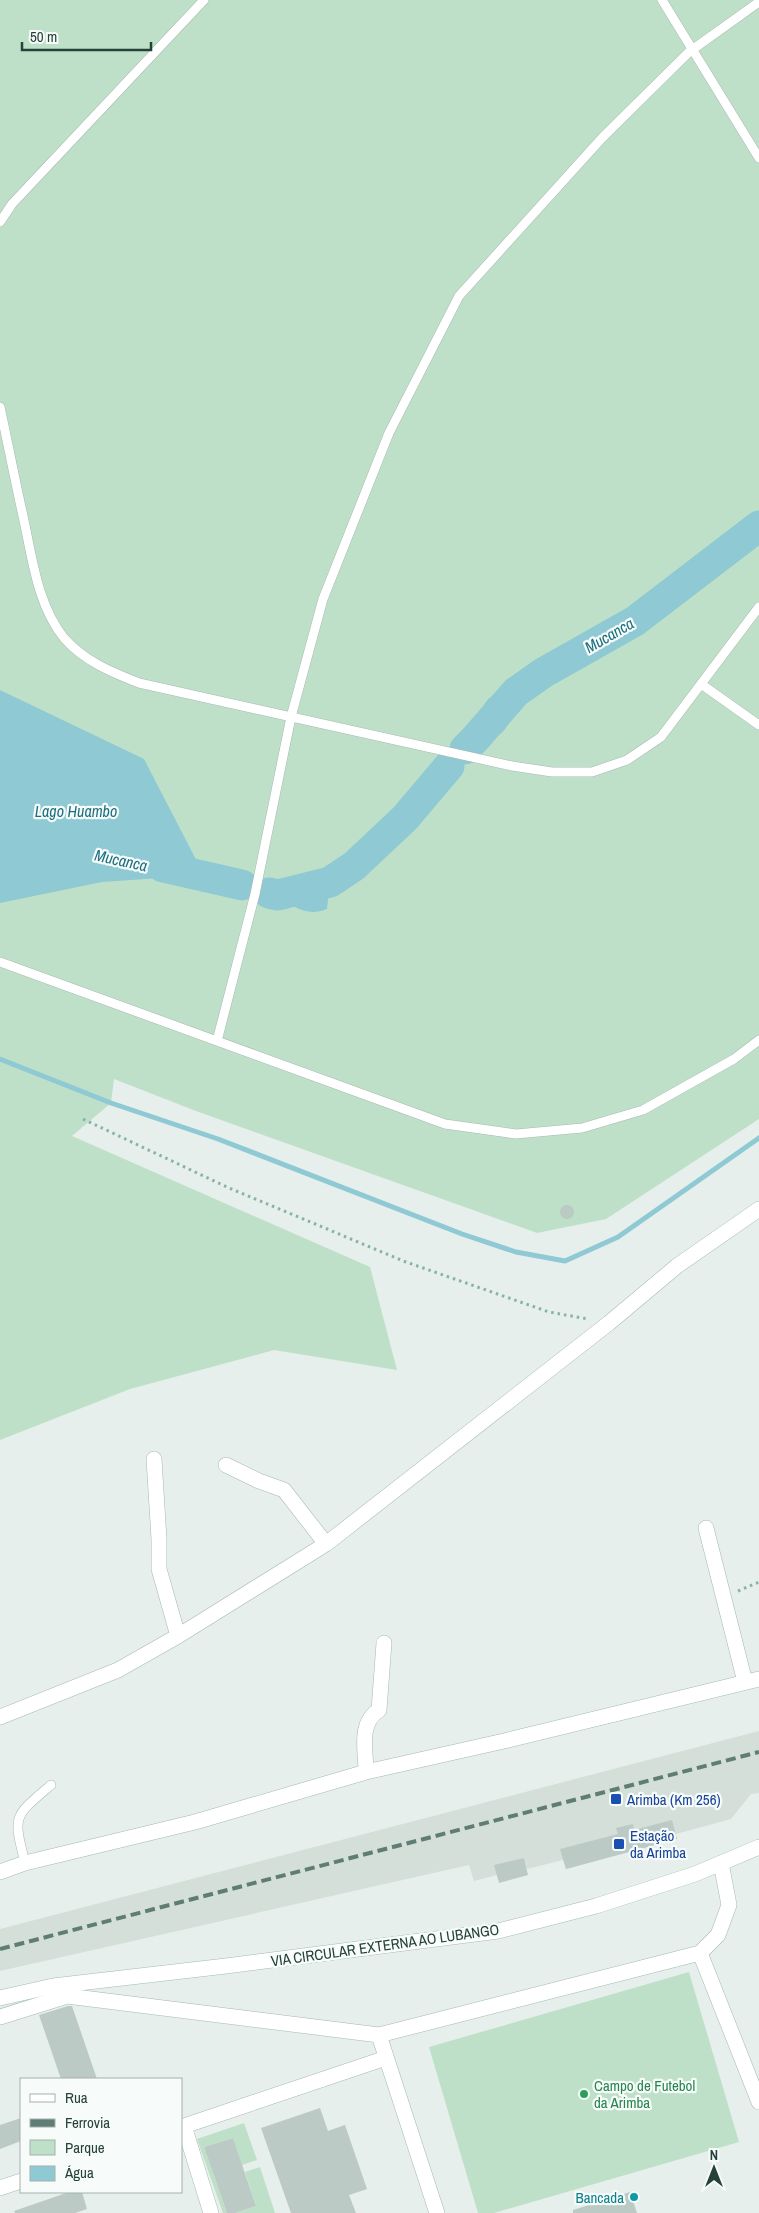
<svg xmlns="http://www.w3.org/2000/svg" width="759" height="2213" font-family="'Archivo Narrow',sans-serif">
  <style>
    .built { fill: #d4dfda }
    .green { fill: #bfe0c8 }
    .water { fill: #8ec9d4 }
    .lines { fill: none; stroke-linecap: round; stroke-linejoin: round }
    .stream { stroke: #8ec9d4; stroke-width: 5 }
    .river { stroke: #8ec9d4; stroke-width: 31 }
    .building { fill: #bbcac4 }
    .service-casing { stroke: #a8b8b2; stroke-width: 10 }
    .minor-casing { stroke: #a8b8b2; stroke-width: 16 }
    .secondary-casing { stroke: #a4bbb3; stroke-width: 16 }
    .path { stroke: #86b3a5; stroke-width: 3; stroke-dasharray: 2.5 4; stroke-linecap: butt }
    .service { stroke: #fff; stroke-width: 9 }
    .minor { stroke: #fff; stroke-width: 15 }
    .secondary { stroke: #fff; stroke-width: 15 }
    .rail { stroke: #5f7d75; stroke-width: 4; stroke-dasharray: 10 5; stroke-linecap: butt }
    .transit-dot { fill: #1a4fb4; stroke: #f7fbf9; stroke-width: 2 }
    .leisure-dot { fill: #2e9e5b; stroke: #f7fbf9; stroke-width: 2 }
    .culture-dot { fill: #0f9aa8; stroke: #f7fbf9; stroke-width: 2 }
    .labels { text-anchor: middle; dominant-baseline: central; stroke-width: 4.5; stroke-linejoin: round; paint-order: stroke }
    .transit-label { font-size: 15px; fill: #164399; stroke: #f7fbf9; text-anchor: start }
    .street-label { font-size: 15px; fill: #24423a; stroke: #f7fbf9 }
    .leisure-label { font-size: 15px; fill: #27864d; stroke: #f7fbf9; text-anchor: start }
    .culture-label { font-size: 15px; fill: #0d838f; stroke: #f7fbf9; text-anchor: end }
    .water-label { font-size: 16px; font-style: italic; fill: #1c6f80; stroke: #f7fbf9 }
  </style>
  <rect width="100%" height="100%" fill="#e6efeb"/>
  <!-- built -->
  <path class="built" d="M759 1731V1793L751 1794 731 1819 676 1834 677 1839 566 1869 563 1860 527 1869 524 1858 497 1875 474 1881 469 1865 0 1971V1929Z"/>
  <!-- green -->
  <path class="green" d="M0 0H759V1119L606 1219 537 1233 196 1111 114 1079 111 1103 72 1136 370 1267 397 1370 274 1350 130 1389 0 1440Z
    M689 1972 739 2142 494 2213H478L429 2047Z
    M244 2123 257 2160 242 2165 233 2138 204 2147 227 2213H223L197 2139Z
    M260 2167 275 2213H235L256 2206 245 2172Z"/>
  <!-- water -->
  <path class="water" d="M510 689 516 692C516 698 513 701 510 707 508 712 510 718 508 723 504 737 488 740 475 739 473 725 480 709 489 698L500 697Z
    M0 690 144 759 204 875 102 882 0 903Z
    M302 878 330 882 327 909C307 917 293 907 278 895L279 886 286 882Z"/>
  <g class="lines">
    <!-- stream -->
    <path class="stream" d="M0 1059 111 1103 218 1139 462 1234 516 1252 565 1261 618 1237 759 1138"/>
    <!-- river -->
    <path class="river" d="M465 749 475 739 516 692 543 673 635 621 759 526
      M163 867 242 885
      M269 893 278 895 330 882 354 866 405 818 449 766"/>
  </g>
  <!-- building -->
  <path class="building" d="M560 1212a7 7 0 1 1 14 0a7 7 0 1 1-14 0Z
    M672 1820 677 1839 566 1869 560 1849 618 1834 616 1828 633 1824 634 1830Z
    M524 1858 528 1875 499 1883 494 1865Z
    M68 2006H72L97 2079H61L39 2015Z
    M320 2108 328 2131 345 2125 367 2189 349 2195 356 2213H291L261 2128Z
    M21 2118V2141L0 2149V2125Z
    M233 2138 256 2206 235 2213H227L204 2147Z
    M69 2192H82L87 2209 75 2213H15L14 2211Z
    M630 2192 637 2213H573V2210Z"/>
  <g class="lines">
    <!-- service casing -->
    <g class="service-casing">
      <path id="service" d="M662 0 759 158
        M0 222 12 204 204 0
        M0 407C8 444 15 480 23 516 32 556 37 605 64 638 84 661 111 672 139 683L512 766 552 772H592L627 760 661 737 759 607
        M701 684 759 725
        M0 962 445 1124 516 1134 582 1128 643 1110 734 1059 759 1040
        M217 1041 255 894 291 717 323 599 389 433 459 296 602 138 689 52 759 2
        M25 1863C13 1815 13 1817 51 1785"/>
    </g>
    <!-- minor casing -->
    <g class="minor-casing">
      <path id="minor" d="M154 1459 159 1539V1569L178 1636
        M226 1465 259 1481 284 1490 326 1544
        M706 1528 745 1682
        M0 1717 118 1670 178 1636 326 1544 609 1323 677 1266 759 1209
        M366 1772C366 1751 358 1723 379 1710L384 1643
        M0 1872 25 1863 195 1822 366 1772 504 1741 759 1679
        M700 1953 759 2102
        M0 2017 67 1996 379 2035 700 1953 718 1935 729 1905 721 1863
        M379 2035 437 2213
        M184 2126 211 2213
        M181 2127 386 2058
        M0 2188 21 2181"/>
    </g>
    <!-- secondary casing -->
    <g class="secondary-casing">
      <path id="secondary" d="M0 1998 53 1986 226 1966 498 1931 596 1906 695 1874 759 1847"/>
    </g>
    <!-- path -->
    <path class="path" d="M83 1119 229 1188 406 1262 549 1312 588 1319
      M738 1591 759 1582"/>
    <!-- service -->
    <use href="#service" class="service"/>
    <!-- minor -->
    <use href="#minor" class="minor"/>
    <!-- secondary -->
    <use href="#secondary" class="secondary"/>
    <!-- rail -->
    <path class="rail" d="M0 1949 759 1752"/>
  </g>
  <!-- markers -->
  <g class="transit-dot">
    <rect x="610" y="1793" width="12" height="12" rx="2.5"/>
    <rect x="613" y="1838" width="12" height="12" rx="2.5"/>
  </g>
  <circle class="leisure-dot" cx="584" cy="2094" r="5"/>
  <circle class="culture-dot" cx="634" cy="2197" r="5"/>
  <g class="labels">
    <!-- transit labels -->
    <g class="transit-label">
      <text x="627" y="1799">Arimba (Km 256)</text>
      <text x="630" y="1835">Estação<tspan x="630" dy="17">da Arimba</tspan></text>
    </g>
    <!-- street labels -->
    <g class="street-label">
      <text transform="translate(385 1945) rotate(-8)">VIA CIRCULAR EXTERNA AO LUBANGO</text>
    </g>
    <!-- leisure labels -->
    <g class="leisure-label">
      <text x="594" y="2085">Campo de Futebol<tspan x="594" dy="17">da Arimba</tspan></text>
    </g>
    <!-- culture labels -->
    <g class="culture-label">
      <text x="624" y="2197">Bancada</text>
    </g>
    <!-- water labels -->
    <g class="water-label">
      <text transform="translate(609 635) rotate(-30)">Mucanca</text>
      <text x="76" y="811">Lago Huambo</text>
      <text transform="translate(121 860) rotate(12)">Mucanca</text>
    </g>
  </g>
  <!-- legend -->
  <rect x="20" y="2078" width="162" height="115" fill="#f7fbf9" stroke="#a3b1ad"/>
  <rect x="30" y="2094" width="25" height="8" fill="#ffffff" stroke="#a3b1ad"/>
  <text x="65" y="2103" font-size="15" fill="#24423a">Rua</text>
  <rect x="30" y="2119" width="25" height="8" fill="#5f7d75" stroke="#a3b1ad"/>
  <text x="65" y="2128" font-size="15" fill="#24423a">Ferrovia</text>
  <rect x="30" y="2140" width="25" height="15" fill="#bfe0c8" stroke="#a3b1ad"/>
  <text x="65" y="2153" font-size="15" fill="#24423a">Parque</text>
  <rect x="30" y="2166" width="25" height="15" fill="#8ec9d4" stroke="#a3b1ad"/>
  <text x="65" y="2178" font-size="15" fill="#24423a">Água</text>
  <!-- north arrow -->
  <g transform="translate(714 2168)" stroke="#f7fbf9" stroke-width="4" paint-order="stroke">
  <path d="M0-4L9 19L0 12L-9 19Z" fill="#24423a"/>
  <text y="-8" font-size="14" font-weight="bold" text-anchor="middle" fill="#24423a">N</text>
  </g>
  <!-- scale -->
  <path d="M22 42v8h129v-8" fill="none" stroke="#24423a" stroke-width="2.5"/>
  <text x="30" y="42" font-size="15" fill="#24423a" stroke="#f7fbf9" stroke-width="4" paint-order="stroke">50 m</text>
</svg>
